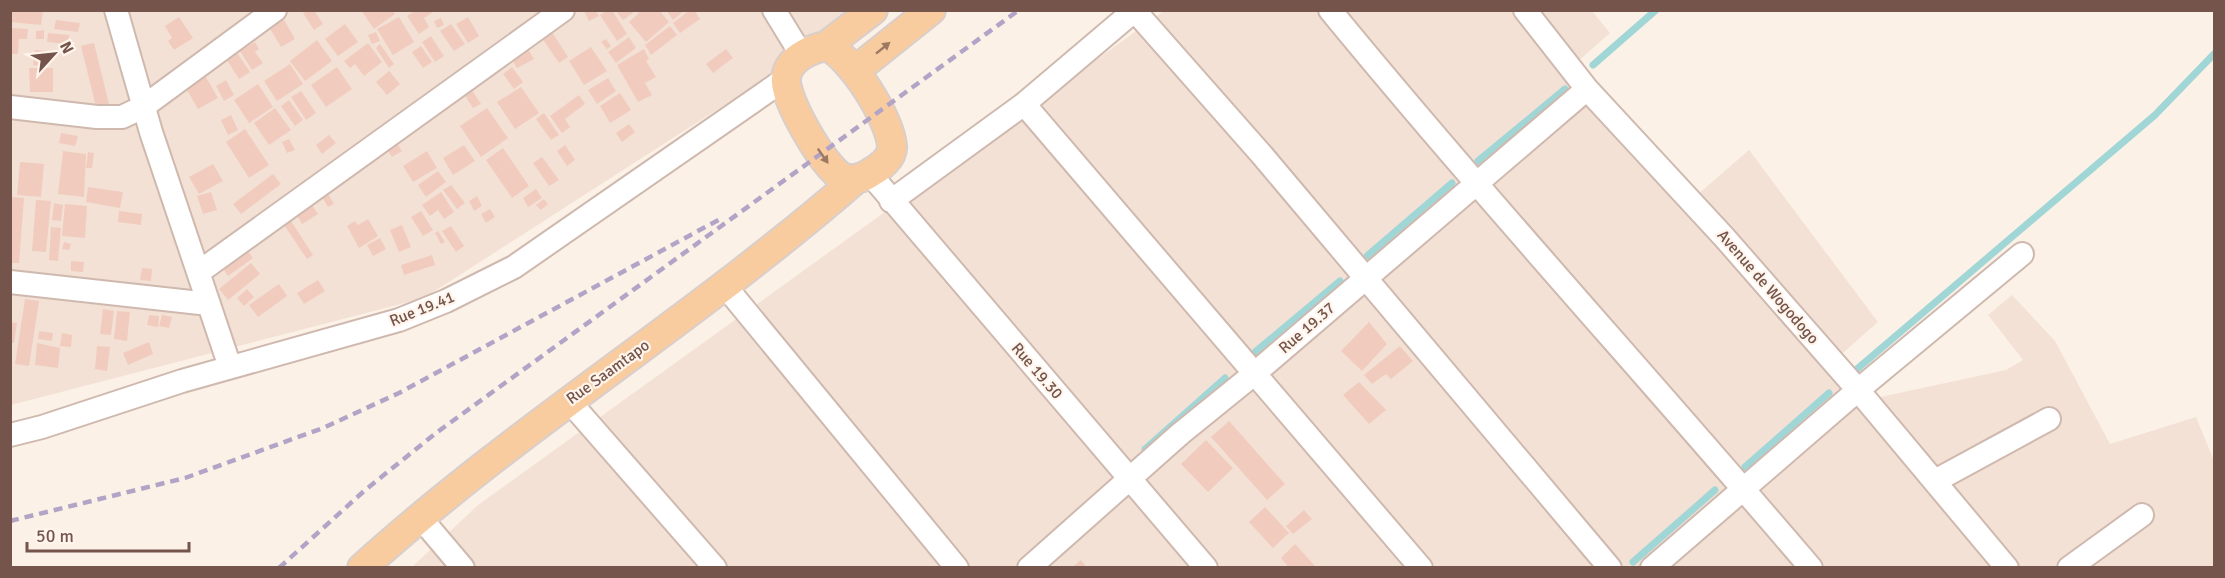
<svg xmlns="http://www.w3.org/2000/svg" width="2225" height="578" font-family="Signika,sans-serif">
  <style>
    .residential { fill: #f3e1d5 }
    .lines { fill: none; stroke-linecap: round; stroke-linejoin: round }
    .stream { stroke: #a1d6d7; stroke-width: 7 }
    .building { fill: #f1ccbe }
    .minor-casing { stroke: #cfb9af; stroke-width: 26 }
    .major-casing { stroke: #d8cfcd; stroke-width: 32 }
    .minor { stroke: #fff; stroke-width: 22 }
    .major { stroke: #f9cca0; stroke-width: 28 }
    .rail { stroke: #b2a4c6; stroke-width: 4.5; stroke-dasharray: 9 6; stroke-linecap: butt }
    .oneway { fill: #9d7964 }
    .labels { text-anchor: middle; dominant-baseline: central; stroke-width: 4.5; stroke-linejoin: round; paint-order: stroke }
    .street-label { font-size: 16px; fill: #75554b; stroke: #fff5ec }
  </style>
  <rect width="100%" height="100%" fill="#fcf1e6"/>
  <!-- residential -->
  <path class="residential" d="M11 11H855L771 75 424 298 11 405Z
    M1164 11H1592L1610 33 1577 62 1696 196 1749 150 1878 322 1836 359 1871 399 2006 370 2023 360 1988 315 2012 295 2055 341 2110 444 2196 417 2214 461V567L411 568 478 505Z"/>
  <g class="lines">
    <!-- stream -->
    <path class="stream" d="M1593 65 1656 10
      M1478 161 1565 89
      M1367 256 1452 183
      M1255 352 1340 281
      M1857 369 2155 115 2214 54
      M1145 449 1225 378
      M1745 467 1829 393
      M1633 562 1715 490"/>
  </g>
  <!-- building -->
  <path class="building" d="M10 10H43L41 25 10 22Z
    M307 10H314L323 24 314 30 303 13Z
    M361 10H392L395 14 374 29Z
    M416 10H436L424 18 429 27 419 34 407 16Z
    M595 10 599 16 589 21 584 11Z
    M608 10H612L627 34 617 41 600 15Z
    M615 10H631L633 13 623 20Z
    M636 10H659L669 22 646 42 629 22 639 13Z
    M666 10H685L673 20Z
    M690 10H694L700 19 680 33 673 23Z
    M179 17 193 38 174 50 168 41 172 38 165 26Z
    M399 17 414 42 393 55 377 29Z
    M468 17 479 36 468 43 456 24Z
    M283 18 295 39 281 47 269 27Z
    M441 18 444 25 437 28 434 21Z
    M56 20 80 23 78 32 54 29Z
    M345 24 358 42 338 56 325 39Z
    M451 24 465 44 454 51 440 31Z
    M670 26 677 35 651 55 645 45Z
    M10 28 28 29 27 39H19L18 54H10Z
    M44 30V39H36V31Z
    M376 32 380 41 372 44 368 35Z
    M552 32 568 57 559 63 542 38Z
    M48 33 69 35 68 44 47 42Z
    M431 36 444 56 435 62 422 42Z
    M629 37 636 48 616 63 608 52Z
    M606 39 611 46 607 49 601 42Z
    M317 40 332 61 305 81 290 61Z
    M255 42 259 49 255 52 263 63 252 70 240 51Z
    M94 43 109 104 96 107 81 46Z
    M368 43 382 62 364 76 355 64 350 68 344 61Z
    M380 44 394 64 389 68 376 48Z
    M421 46 432 62 423 68 412 52Z
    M591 47 607 71 584 85 569 61Z
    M528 49 534 59 517 68 511 58Z
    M644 49 649 59 646 61 656 77 645 83 652 95 638 102 617 65Z
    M726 49 733 58 713 73 706 64Z
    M35 50 46 51 44 67 33 65Z
    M235 50 250 72 239 79 225 57Z
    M290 64 303 84 277 101 264 81Z
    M337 67 352 89 326 107 311 85Z
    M512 67 523 82 514 89 503 74Z
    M29 68H53V92H30Z
    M389 71 400 84 387 95 376 82Z
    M206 77 218 98 198 109 186 88Z
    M608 78 616 91 597 104 588 90Z
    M226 80 234 95 224 101 216 86Z
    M258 84 273 107 249 123 234 100Z
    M470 87 481 104 473 108 462 91Z
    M521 87 539 113 515 129 497 102Z
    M301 91 316 113 306 120 291 97Z
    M620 93 631 110 610 123 600 106Z
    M579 95 585 104 565 119 570 127 562 133 550 116Z
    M289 100 303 120 295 126 281 106Z
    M275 108 291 130 269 145 254 123Z
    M487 108 508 138 481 157 460 126Z
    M544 113 559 135 551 140 536 119Z
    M231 115 238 130 228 135 221 120Z
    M629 124 635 132 622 142 616 133Z
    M245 129 269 165 249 178 226 142Z
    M61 133 78 136 75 146 59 143Z
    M329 135 336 143 322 154 316 145Z
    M289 139 295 150 287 153 282 142Z
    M396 142 402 151 392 157 386 148Z
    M464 145 475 161 453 175 443 158Z
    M565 145 575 160 567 166 557 151Z
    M503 148 529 186 512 198 486 160Z
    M63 151 86 154 84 197 58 194Z
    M427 151 437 168 413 182 403 166Z
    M88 152 94 153 92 168H86Z
    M542 157 559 180 549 186 533 163Z
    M20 162 44 164 41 197 17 195Z
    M213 164 223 181 199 194 189 177Z
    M438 171 446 182 426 197 418 185Z
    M273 174 281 184 241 214 233 204Z
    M451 185 465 203 457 209 443 190Z
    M88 187 123 192 120 208 86 202Z
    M536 189 542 198 528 207 523 198Z
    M211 192 217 210 203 214 197 196Z
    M327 192 334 204 328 207 321 195Z
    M441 192 454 212 444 219 438 210 430 216 422 205Z
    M477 196 482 206 474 211 469 201Z
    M12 197 24 198 19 263H10Z
    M544 199 548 204 541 210 536 205Z
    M36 200 51 201 46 252 32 251Z
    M54 203 63 205 61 221 52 220Z
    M65 204 87 206 85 238 62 236Z
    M311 204 318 214 302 224 296 213Z
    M490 209 495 217 486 223 481 214Z
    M119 211 142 214 141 225 118 222Z
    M421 211 433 230 423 236 411 217Z
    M368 219 378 236 359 248 347 226 355 221 358 225Z
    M291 221 313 255 307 259 284 225Z
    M402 225 411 247 399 252 390 230Z
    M451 226 464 246 456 252 442 231Z
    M51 227 61 228 58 261 49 260Z
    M438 231 445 242 441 244 435 233Z
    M380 238 386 249 373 256 367 245Z
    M64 242 71 244 69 250 62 249Z
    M247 250 253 258 228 276 222 267Z
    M432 255 435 265 404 275 401 265Z
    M71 261 84 262 83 272 71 271Z
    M251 263 260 274 228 300 219 289Z
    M142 268 152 269 151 281 140 280Z
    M318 280 325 291 304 304 297 293Z
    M279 284 287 296 258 317 249 305Z
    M247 289 254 297 244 306 237 298Z
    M25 299 39 301 29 366 15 364Z
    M103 309 114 311 111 335 100 334Z
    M117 311 130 312 127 341 114 339Z
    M149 315 159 316 158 327 147 325Z
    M162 315 172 317 169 328 159 326Z
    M10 322 17 323 14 343H10Z
    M1369 322 1387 344 1362 371 1341 351Z
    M39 331 53 333 52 341 38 339Z
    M62 333 72 335 71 347 60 346Z
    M149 342 153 354 128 365 123 353Z
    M37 343 60 348 58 368 35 365Z
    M97 346 110 347 107 371 95 369Z
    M1400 346 1413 361 1391 379 1386 374 1372 384 1364 375Z
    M1359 382 1386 410 1369 424 1343 395Z
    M1229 421 1285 484 1267 500 1211 437Z
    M1206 440 1233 468 1208 492 1181 464Z
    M1265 507 1289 533 1273 548 1249 522Z
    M1304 510 1312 519 1293 534 1286 526Z
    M1295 544 1317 568H1289L1281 558Z
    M1081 560 1087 568H1071Z"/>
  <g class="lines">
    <!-- minor casing -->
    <g class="minor-casing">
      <path id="minor" d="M116 10 151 132 230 367
        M774 10 801 54
        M1330 10C1486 200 1652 381 1811 568
        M1525 10 1587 89 1724 237 1858 390 2007 568
        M1135 11 1262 155 1610 568
        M1024 104 1421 568
        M10 107 97 117H122L143 107 275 10
        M870 174 1206 568
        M891 201 1024 104 1135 10
        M199 272 563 10
        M10 282 209 304
        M725 286 957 568
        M569 401 715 568
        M10 435 42 427 182 381 399 320 446 301 514 267 785 79
        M1935 481 2049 419
        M419 516 463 568
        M1029 568 1180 434 1254 374 1587 89
        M1652 568 1858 390 2022 254
        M2069 568 2142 515"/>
    </g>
    <!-- major casing -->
    <g class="major-casing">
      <path id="major" d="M826 46C851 56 890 119 892 146 893 158 879 168 870 173 863 178 853 181 844 178 826 172 783 97 786 78 788 59 810 49 826 46Z
        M826 46 873 10
        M856 70 931 10
        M362 568C518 427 698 317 856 179"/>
    </g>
    <!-- minor -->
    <use href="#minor" class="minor"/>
    <!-- major -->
    <use href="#major" class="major"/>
    <!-- rail -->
    <path class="rail" d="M10 521 185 478 323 428 399 393 722 218
      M279 568 364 491 436 433 1019 10"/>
  </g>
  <!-- one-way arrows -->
  <defs><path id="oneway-solid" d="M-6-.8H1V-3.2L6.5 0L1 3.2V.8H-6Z" transform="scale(1.5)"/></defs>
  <g class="oneway">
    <use href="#oneway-solid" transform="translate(883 48) rotate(-39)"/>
    <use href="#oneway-solid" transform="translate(823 156) rotate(55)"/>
  </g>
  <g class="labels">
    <!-- street labels -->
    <g class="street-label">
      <text transform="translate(1768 287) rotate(49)">Avenue de Wogodogo</text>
      <text transform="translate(422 309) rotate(-22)">Rue 19.41</text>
      <text transform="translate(1307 328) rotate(-41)">Rue 19.37</text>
      <text transform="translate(1037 371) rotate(49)">Rue 19.30</text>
      <text transform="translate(608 372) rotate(-36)">Rue Saamtapo</text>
    </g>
  </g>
  <!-- border -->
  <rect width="2225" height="578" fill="none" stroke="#75554b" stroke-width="24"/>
  <!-- north arrow -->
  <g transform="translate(54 54) rotate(63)" stroke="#fff5ec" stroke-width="4.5" paint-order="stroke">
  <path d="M0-4.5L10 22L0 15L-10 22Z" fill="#75554b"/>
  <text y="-9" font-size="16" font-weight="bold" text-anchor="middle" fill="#75554b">N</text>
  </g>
  <!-- scale -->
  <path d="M27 542v9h162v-9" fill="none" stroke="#75554b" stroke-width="3"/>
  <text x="36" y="542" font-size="18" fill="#75554b" stroke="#fff5ec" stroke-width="4.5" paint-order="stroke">50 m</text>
</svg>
